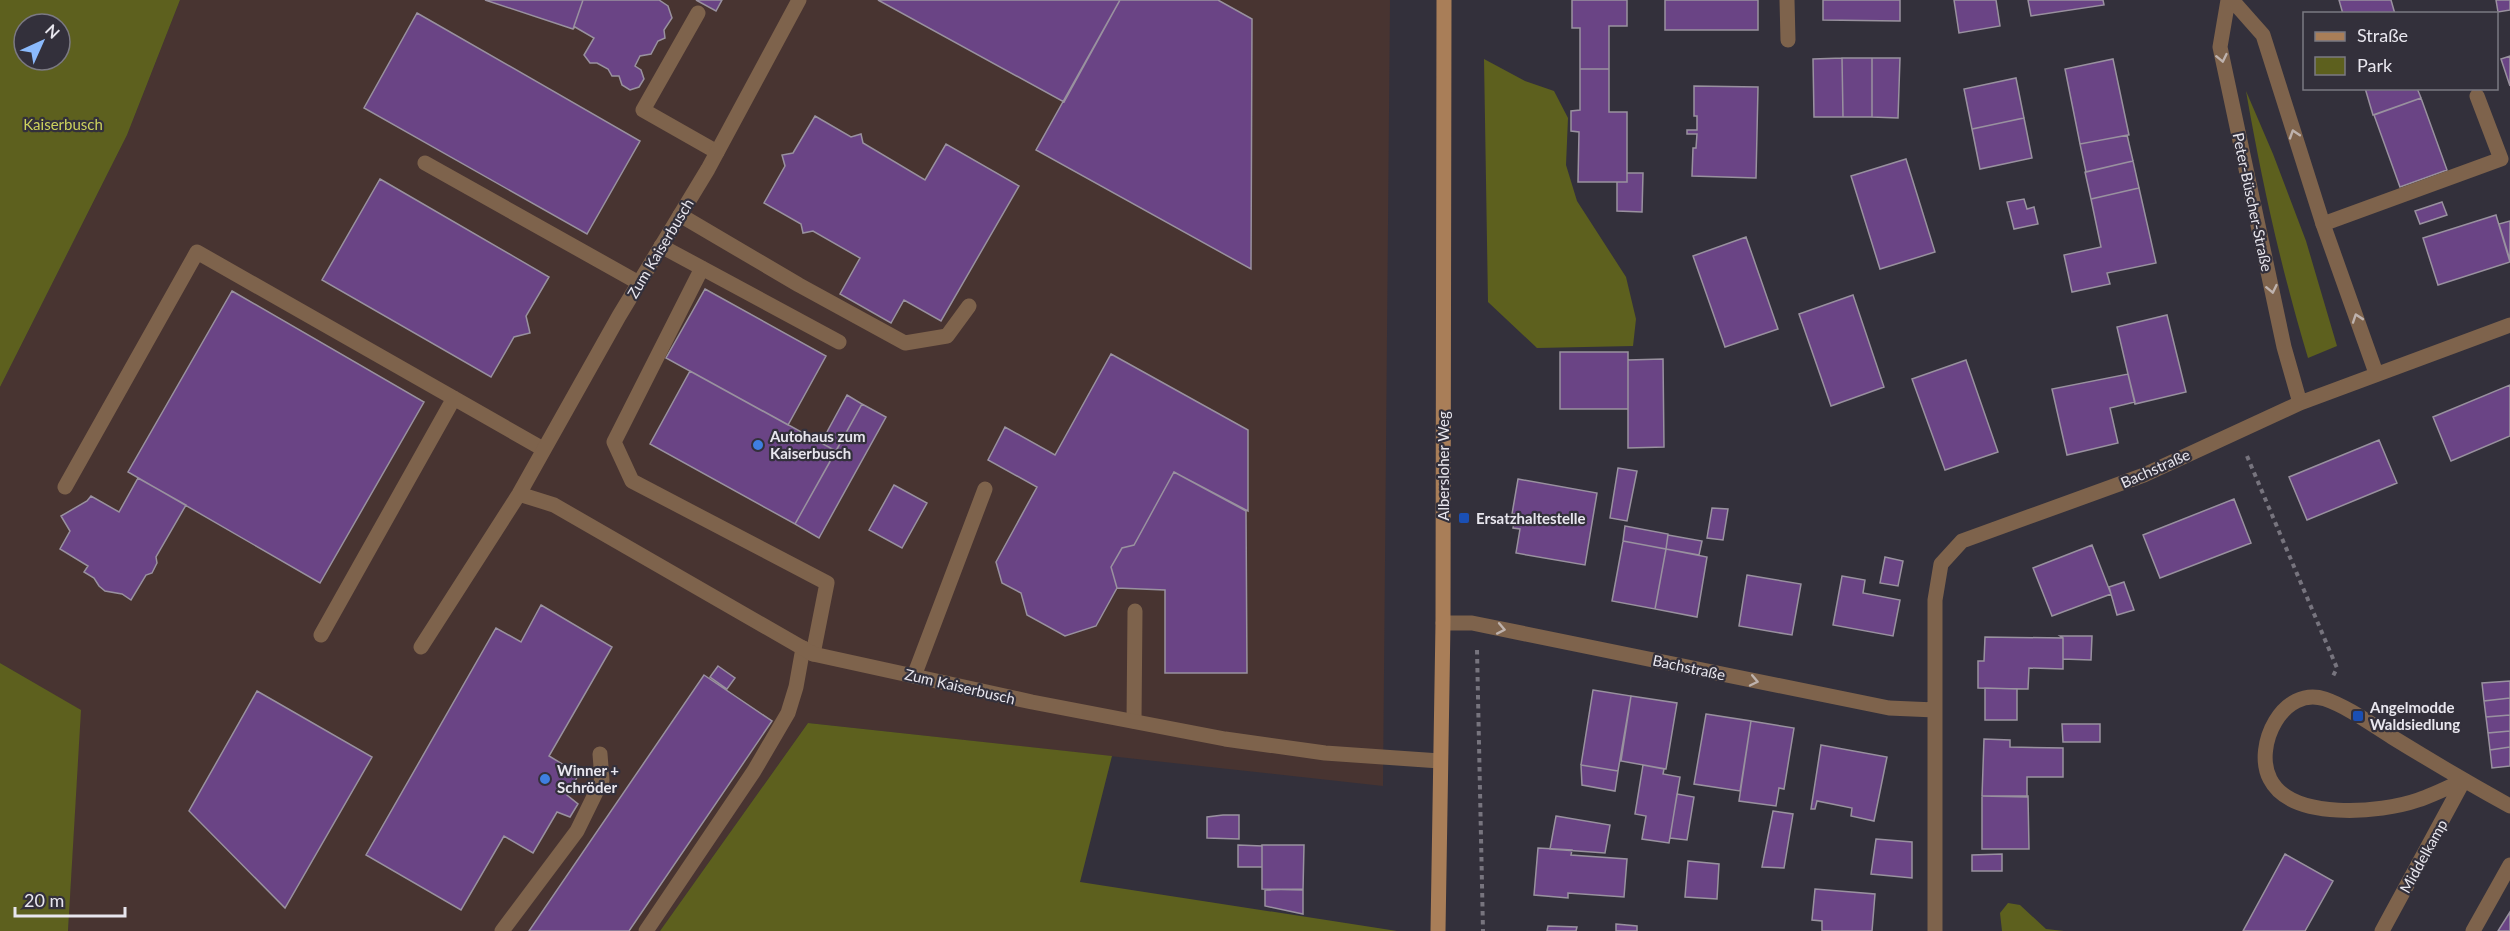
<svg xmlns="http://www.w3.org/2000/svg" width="2510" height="931" font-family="Lato,sans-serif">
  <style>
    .industrial { fill: #483431 }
    .green { fill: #5d601e; fill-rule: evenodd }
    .building { fill: #6a4485; stroke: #99919f; stroke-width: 1.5 }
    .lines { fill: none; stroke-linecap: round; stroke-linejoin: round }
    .path { stroke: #77747e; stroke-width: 4; stroke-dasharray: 4.5 4.5; stroke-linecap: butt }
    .lane { stroke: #7e634c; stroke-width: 15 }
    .street { stroke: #7e634c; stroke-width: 15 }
    .secondary { stroke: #a97e58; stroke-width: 15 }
    .oneway { stroke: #beb2ad }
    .shop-dot { fill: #3f7fe0; stroke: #33303b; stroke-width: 2 }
    .transit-dot { fill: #1a4fb4; stroke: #33303b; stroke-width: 2 }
    .labels { text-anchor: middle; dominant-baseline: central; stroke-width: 4.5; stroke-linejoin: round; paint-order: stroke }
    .park-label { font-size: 15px; fill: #cdd25d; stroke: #33303b }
    .street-label { font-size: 15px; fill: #e8e6ee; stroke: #33303b }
    .poi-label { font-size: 15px; font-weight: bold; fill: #e8e6ee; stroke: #33303b; text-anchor: start }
  </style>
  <rect width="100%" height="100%" fill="#33303b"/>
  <!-- industrial -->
  <path class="industrial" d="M180 0H1390L1383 786 808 723 660 931H68L80 710 0 663V387L127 135Z"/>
  <!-- green -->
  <path class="green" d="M0 0H180L127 135 0 387ZM24 24H60V60H24Z
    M1484 59 1525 81 1554 91 1568 118 1566 165 1577 201 1626 277 1636 319 1633 346 1537 348 1488 302Z
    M2246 91 2273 154 2306 241 2337 346 2308 358C2281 268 2262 183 2246 91Z
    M0 663 81 710 68 931H0Z
    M808 723 1112 756 1080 882 1397 931H660Z
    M2008 903 2020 905 2046 929 2064 931H2002L2000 913Z"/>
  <!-- building -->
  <path class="building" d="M485 0H583L573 29Z
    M583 0H659L668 6 672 18 664 30 665 38 658 41 651 54 640 56 635 66 641 70 644 79 639 87 630 90 622 85 619 76H612L608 69 597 63H590L584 55 594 38 575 27 573 29Z
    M696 0H722L716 11Z
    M878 0H1120L1064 102Z
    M1120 0H1218L1252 19 1251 269 1036 150Z
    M1572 0H1627V26H1609V69H1580V28H1572Z
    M1665 0H1758V30H1665Z
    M1823 0H1900V21L1823 20Z
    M1954 0H1996L2000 26 1959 33Z
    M2028 0H2103L2104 5 2031 16Z
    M2339 0H2391L2395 14H2343Z
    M2496 0H2510V10L2498 12Z
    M417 13 640 141 587 234 364 108Z
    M2510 56V86L2501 59Z
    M1842 58H1872V117H1843Z
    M1842 58 1843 117H1814L1813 59Z
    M1872 58H1900L1898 118 1872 117Z
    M2113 59 2129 135 2080 144 2065 69Z
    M1580 69H1609V112H1627V182H1578L1579 132 1571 131V111L1580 110Z
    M2016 78 2024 118 1972 129 1964 89Z
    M1694 86 1758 87 1756 178 1692 176 1693 148H1696L1697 134H1687V130H1697V116H1694Z
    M2365 88H2417L2421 98 2373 115Z
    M2421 98 2447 170 2400 187 2374 115Z
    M815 116 851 137 861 134 863 143 925 180 946 144 1019 186 941 321 904 300 891 323 840 294 860 258 813 231 803 233 801 224 764 203 785 166 782 155 793 153Z
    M2024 118 2032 158 1980 169 1972 129Z
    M2127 135 2133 161 2086 172 2080 144Z
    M1906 159 1935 252 1880 269 1851 176Z
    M2133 161 2139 188 2091 199 2085 172Z
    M1627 173H1643L1642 212 1617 211V182H1627Z
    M380 179 549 277 526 316 530 333 514 337 491 377 322 280Z
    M2139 188 2156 263 2107 273 2110 284 2072 292 2064 255 2101 247 2091 199Z
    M2024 199 2027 209 2034 207 2038 224 2014 229 2007 202Z
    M2442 202 2447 215 2420 224 2415 211Z
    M2496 215 2510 262 2438 285 2423 238Z
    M2510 221V260L2499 224Z
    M1746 237 1778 329 1725 347 1693 256Z
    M705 289 826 356 788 425 666 358Z
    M232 291 424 402 320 583 128 472Z
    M1853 295 1884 387 1831 406 1799 314Z
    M2167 315 2186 392 2135 404 2117 327Z
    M1560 352H1628V409H1560Z
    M1111 354 1248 430V511L1174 472 1134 545 1122 548 1111 567 1117 588 1096 626 1065 636 1027 615 1021 593 1002 583 996 562 1037 487 988 460 1005 427 1055 455Z
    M1663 359 1664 447 1628 448V360Z
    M1966 360 1998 452 1945 470 1912 379Z
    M690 371 836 451 795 524 650 444Z
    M2128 374 2135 402 2110 408 2118 443 2067 455 2052 389Z
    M2510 385V436L2451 461 2433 417Z
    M847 395 862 404 836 451 821 443Z
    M862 404 886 417 819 538 795 524Z
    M2379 440 2397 483 2307 520 2289 477Z
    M1618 468 1637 471 1627 521 1610 518Z
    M1174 472 1246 511 1247 673H1165V590L1117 588 1111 567 1122 548 1134 545Z
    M138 478 186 505 156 557 157 563 152 573 146 575 131 600 122 594 105 591 99 586 94 578 84 572 88 566 60 549 70 531 61 516 87 501 91 496 119 512Z
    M1518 479 1597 493 1585 565 1516 553 1520 529 1513 528 1515 514H1512Z
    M894 485 927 503 902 548 869 530Z
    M2234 499 2251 543 2160 578 2143 535Z
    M1712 508 1728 509 1723 540 1707 538Z
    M1625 526 1668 534 1666 549 1623 541Z
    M1668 535 1702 541 1699 555 1666 549Z
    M1623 541 1666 549 1655 609 1612 601Z
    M2092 545 2111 594 2052 616 2033 568Z
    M1666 549 1707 557 1697 617 1655 609Z
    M1885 557 1903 561 1898 586 1880 583Z
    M1747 575 1801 584 1792 635 1739 626Z
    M1842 576 1865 580 1863 593 1900 600 1893 636 1833 625Z
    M2124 582 2134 610 2117 615 2109 587Z
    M541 605 612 647 549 756 579 774 567 795 578 804 570 817 557 812 533 853 504 836 461 910 366 855 496 628 521 642Z
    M2060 636H2092L2091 660 2063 659V638Z
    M1985 637 2063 638V669L2029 668 2028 689 1978 688V661H1984Z
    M718 666 735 678 727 689 710 677Z
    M704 675 772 721 629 931H529Z
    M2510 681V698L2484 701 2482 683Z
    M1985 688 2017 689V720H1985Z
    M1593 690 1631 696 1618 771 1581 765Z
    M257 691 372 757 285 908 189 811Z
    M1631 696 1677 703 1666 769 1621 761Z
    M2510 698V715L2486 717 2484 701Z
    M1706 714 1751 721 1740 791 1694 784Z
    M2510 715V731L2488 733 2486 717Z
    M1751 721 1794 728 1784 789 1779 788 1776 806 1739 801Z
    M2062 724H2100V742H2063Z
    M2510 731V747L2490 750 2488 733Z
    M1984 739 2010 740V747L2063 748V777H2027V797L1982 796Z
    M1821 745 1887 757 1874 821 1851 816 1852 808 1817 801 1815 809H1811Z
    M2510 747V766L2492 768 2490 750Z
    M1581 765 1618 771 1615 791 1582 785Z
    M1643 765 1664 769 1663 774 1680 777 1669 843 1642 839 1646 816 1635 814Z
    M1677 794 1694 797 1687 840 1670 838Z
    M1982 796H2028L2029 849H1982Z
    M1773 811 1793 814 1784 868 1762 867Z
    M1223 815H1239V839L1207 838V817Z
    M1556 816 1610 825 1605 853 1550 849Z
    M1876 839 1912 842V878L1871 874Z
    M1238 845 1262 846V867H1238Z
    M1262 845H1304L1303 890 1262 889Z
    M1538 848 1572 850 1571 855 1627 859 1624 897 1568 893V898L1534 895Z
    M2002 854V871H1972V855Z
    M2285 854 2333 881 2305 931H2243Z
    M1688 861 1719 864 1717 899 1685 897Z
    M1303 889V914L1265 906V890Z
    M1815 889 1875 894 1872 931H1822V921L1812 920Z
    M2510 912V931H2498Z
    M1616 924 1637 926V931H1616Z
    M1548 926 1577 927 1576 931H1547Z"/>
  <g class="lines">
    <!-- path -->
    <path class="path" d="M2247 456 2337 668 2333 676
      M1477 650 1483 931"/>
    <!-- lane -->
    <path class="lane" d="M1787 0 1788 40
      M698 13 643 110 717 152
      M425 163 639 283
      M680 215 799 285 905 343 947 336 969 306
      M2323 224 2501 159 2477 96
      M661 246 839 342
      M702 268 614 442 632 481 827 583 813 654
      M65 487 197 252 543 449
      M321 635 454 398
      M914 676 985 489
      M1134 721 1135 611
      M502 931 577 831 602 780 600 754
      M646 931 754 771 788 713 796 687 803 648
      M2473 931 2510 865"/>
    <!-- street -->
    <path class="street" d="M2228 0 2220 47 2284 347 2300 403
      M2232 0 2263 35 2323 224 2376 373
      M519 494 554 505 813 654 1032 702 1225 739 1325 753 1440 761
      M1443 623H1472L1889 708 1935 710
      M421 647 519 494 619 316 708 169 799 0
      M2464 780C2449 787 2433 795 2418 800 2381 813 2291 821 2270 779 2253 746 2283 685 2325 699 2348 707 2371 724 2392 737 2431 761 2470 784 2510 806
      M1935 931V600L1941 564 1962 541 2144 475 2300 403 2510 325
      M2382 931 2464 780"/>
    <!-- secondary -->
    <path class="secondary" d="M1438 931 1443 623 1444 0"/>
  </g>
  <!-- one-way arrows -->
  <defs><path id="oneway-chevron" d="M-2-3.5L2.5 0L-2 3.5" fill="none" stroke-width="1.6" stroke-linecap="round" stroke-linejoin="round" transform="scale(1.5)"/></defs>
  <g class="oneway">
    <use href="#oneway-chevron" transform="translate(2222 58) rotate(78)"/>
    <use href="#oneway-chevron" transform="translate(2294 134) rotate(-108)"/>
    <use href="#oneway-chevron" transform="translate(2272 289) rotate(78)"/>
    <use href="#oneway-chevron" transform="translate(2357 318) rotate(-109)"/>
    <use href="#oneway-chevron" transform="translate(1501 629) rotate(11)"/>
    <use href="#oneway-chevron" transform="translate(1754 681) rotate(12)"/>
  </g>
  <!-- markers -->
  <g class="shop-dot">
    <circle cx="758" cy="445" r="6"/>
    <circle cx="545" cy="779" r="6"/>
  </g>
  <g class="transit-dot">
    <rect x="1458" y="512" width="12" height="12" rx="3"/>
    <rect x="2352" y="710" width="12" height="12" rx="3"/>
  </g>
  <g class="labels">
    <!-- park labels -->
    <g class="park-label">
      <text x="63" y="124">Kaiserbusch</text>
    </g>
    <!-- street labels -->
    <g class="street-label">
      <text transform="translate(2253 202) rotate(78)">Peter-Büscher-Straße</text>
      <text transform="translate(660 248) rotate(-59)">Zum Kaiserbusch</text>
      <text transform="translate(1443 466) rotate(-90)">Albersloher Weg</text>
      <text transform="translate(2155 468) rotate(-24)">Bachstraße</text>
      <text transform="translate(1689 667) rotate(12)">Bachstraße</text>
      <text transform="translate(960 686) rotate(13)">Zum Kaiserbusch</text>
      <text transform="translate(2423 856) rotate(-61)">Middelkamp</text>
    </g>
    <!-- poi labels -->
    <g class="poi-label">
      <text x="770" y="436">Autohaus zum<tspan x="770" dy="17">Kaiserbusch</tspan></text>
      <text x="1476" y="518">Ersatzhaltestelle</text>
      <text x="2370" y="707">Angelmodde<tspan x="2370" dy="17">Waldsiedlung</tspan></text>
      <text x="557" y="770">Winner +<tspan x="557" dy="17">Schröder</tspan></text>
    </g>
  </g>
  <!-- legend -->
  <rect x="2303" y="12" width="195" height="78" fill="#33303b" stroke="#7b7983" stroke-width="1.5"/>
  <rect x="2315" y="32" width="30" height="9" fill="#a97e58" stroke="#7b7983" stroke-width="1.5"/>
  <text x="2357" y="42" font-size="18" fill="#e8e6ee">Straße</text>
  <rect x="2315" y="57" width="30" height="18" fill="#5d601e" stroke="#7b7983" stroke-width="1.5"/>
  <text x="2357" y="72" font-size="18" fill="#e8e6ee">Park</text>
  <!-- north arrow -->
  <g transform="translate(42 42) rotate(45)"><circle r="28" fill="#33303b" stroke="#7b7983" stroke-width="1.5"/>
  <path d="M0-4.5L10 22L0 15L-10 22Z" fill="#8bbafc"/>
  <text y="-9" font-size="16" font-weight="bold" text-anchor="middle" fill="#e8e6ee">N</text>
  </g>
  <!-- scale -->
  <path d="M15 907v9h110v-9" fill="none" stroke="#e8e6ee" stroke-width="3"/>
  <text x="24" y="907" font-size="18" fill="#e8e6ee" stroke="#33303b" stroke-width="4.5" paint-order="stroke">20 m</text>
</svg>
